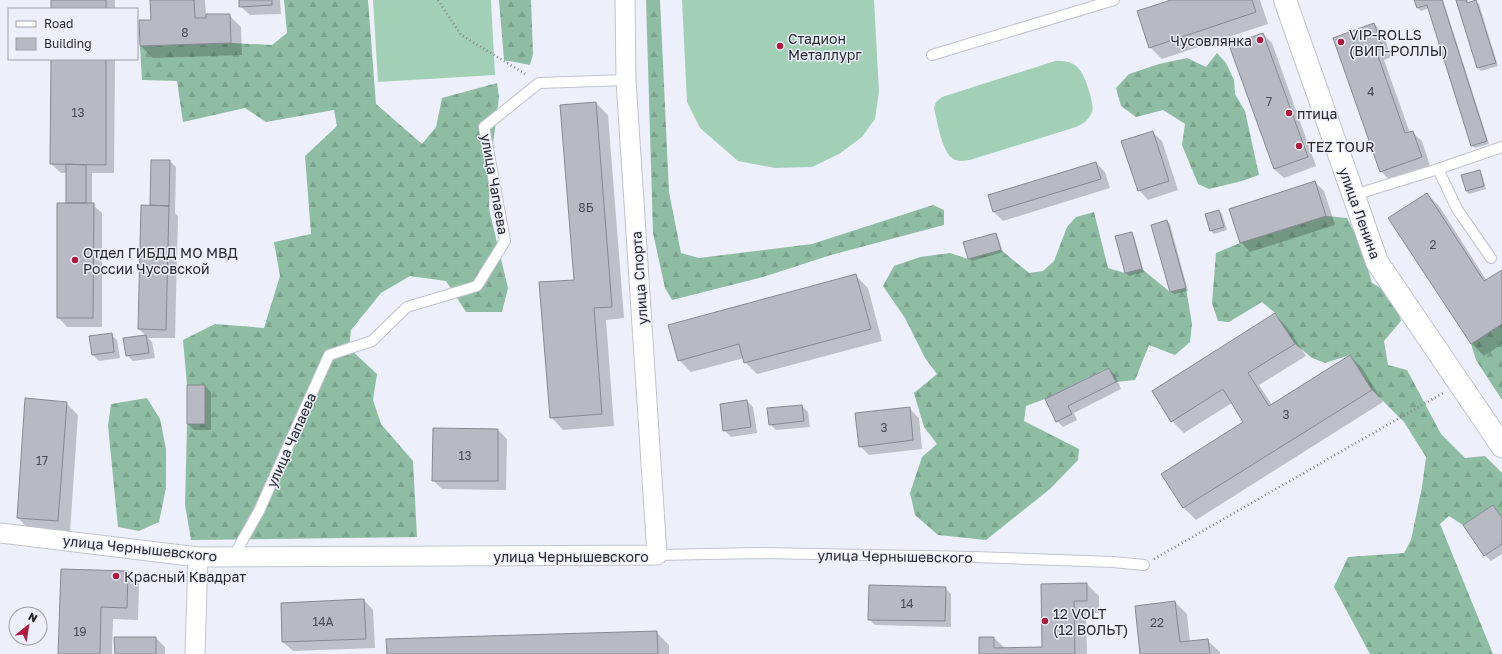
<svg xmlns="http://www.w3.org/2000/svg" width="1502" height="654" font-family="'Golos Text',sans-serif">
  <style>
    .forest { fill: url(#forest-firs) }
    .pitch { fill: #a2d0b7 }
    .shadow { fill: #0003 }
    .building { fill: #b7bac3; stroke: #868992 }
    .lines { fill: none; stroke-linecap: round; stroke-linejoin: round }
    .lane-casing { stroke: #c0c3cd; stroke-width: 12 }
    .street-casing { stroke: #c0c3cd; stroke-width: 21 }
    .secondary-casing { stroke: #c0c3cd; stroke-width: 24 }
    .path { stroke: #81838a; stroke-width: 2.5; stroke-dasharray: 1 3; stroke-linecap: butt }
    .lane { stroke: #fff; stroke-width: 10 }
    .street { stroke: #fff; stroke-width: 19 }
    .secondary { stroke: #fff; stroke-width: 22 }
    .poi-dot { fill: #ae1a3f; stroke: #edf0fa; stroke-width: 1.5 }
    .labels { text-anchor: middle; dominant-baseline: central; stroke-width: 3; stroke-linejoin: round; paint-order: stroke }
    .number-label { font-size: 12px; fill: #4b4c52 }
    .poi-label { font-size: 14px; fill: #27282c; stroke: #edf0fa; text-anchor: start }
    .street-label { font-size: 14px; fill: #27282c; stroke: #edf0fa }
  </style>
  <defs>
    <pattern id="forest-firs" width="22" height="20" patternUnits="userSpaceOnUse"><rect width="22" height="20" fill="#8ebda3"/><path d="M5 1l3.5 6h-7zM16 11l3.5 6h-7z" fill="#7aa28c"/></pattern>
  </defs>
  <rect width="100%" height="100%" fill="#edf0fa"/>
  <!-- forest -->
  <path class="forest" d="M284 0H368L376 104 422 144 436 127 442 98 497 83 499 97 490 168 489 209 508 288 502 312H466L446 281 410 276 381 293 351 330 349 348 377 374 373 400 381 424 413 461 417 537 191 540 185 505 187 424H205V385H187L183 340 215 324 264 328 280 276 274 242 311 234 305 156 337 126 334 110 266 122 245 108 183 122 177 81 142 80 140 46 231 43 272 45 287 33Z
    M499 0H531L533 54 530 65 504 60Z
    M646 0H660L669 192 681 253 699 258 812 244 933 205 944 210V225L831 255 763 277 672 300 665 288 653 233Z
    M1217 53 1226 63 1234 80 1235 94 1245 111 1259 175 1242 181 1209 189 1198 184 1182 145 1185 124 1163 110 1136 117 1121 106 1116 88 1129 74 1159 64 1187 58 1206 67Z
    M1094 212 1108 268 1125 273 1142 269 1170 292 1186 288 1192 324 1190 342 1175 355 1149 345 1135 380 1116 382 1108 368 1045 399 1026 406 1024 421 1079 449 1078 460 1050 489 986 540 938 535 915 515 910 493 922 457 937 444 924 427 914 393 937 374 925 358 905 318 883 286 894 266 920 257 950 253 968 259 1001 250 1029 273 1043 271 1054 261 1067 227 1076 217Z
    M1326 216 1347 218 1361 245 1372 283 1393 295 1401 321 1384 341 1388 365 1407 370 1441 434 1465 458 1485 456 1502 473V518L1463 525 1449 516 1440 524 1493 654H1370L1334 587 1348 557 1404 553 1411 540 1422 487 1426 457 1404 422 1372 390 1350 355 1325 363 1312 358 1295 344 1275 313 1262 302 1229 322 1218 321 1212 303 1216 253 1240 243Z
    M1502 324V400L1476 360 1471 344Z
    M147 398 160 419 166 449V488L159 522 139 531 118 527 108 426 111 404Z"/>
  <!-- pitch -->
  <path class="pitch" d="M373 0H491L495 75 378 82Z
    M682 0H874L879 92 875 119 862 137 839 154 812 167 775 168 738 161 700 128 687 102Z
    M1055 61C1079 59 1084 74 1090 94 1091 99 1094 108 1092 112 1089 120 1083 124 1076 127L970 160C964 161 957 162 952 158 942 151 937 121 934 108L936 102 942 97Z"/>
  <!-- shadow -->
  <path class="shadow" d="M52 0H115V9H52Z
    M151 0H205L206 15H229L241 27 242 55 153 58 141 46 152 21Z
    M240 0H280L281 14 250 15 240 6Z
    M1174 0H1260L1268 24 1162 59 1150 47Z
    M1415 0H1443L1489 144 1475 148 1472 146 1429 8 1421 11 1418 8Z
    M1457 0H1468L1469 4 1476 2 1479 4 1498 66 1481 71 1478 68Z
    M1374 24 1383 33 1391 57 1384 60 1410 133 1412 132 1422 141 1430 166 1390 181 1381 171Z
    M1263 34 1272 43 1316 166 1284 178 1274 169Z
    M52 59H115L114 173H92V204L102 213V327H67L58 317 68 204 67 173H61L51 164Z
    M596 103 608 115 624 318 606 320 614 426 563 430 551 417 575 280Z
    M1152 132 1162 141 1178 190 1148 200 1139 190Z
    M152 161H170L176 167 175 213 178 216 175 338H148L152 342 155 358 133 361 127 355 124 339 146 336 139 329 151 206Z
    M1096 163 1105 172 1110 188 1003 221 994 212 989 196Z
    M1480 171 1482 174 1486 189 1469 194 1466 191Z
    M1315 182 1324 191 1335 225 1250 252 1241 242Z
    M1427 194 1439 206 1487 281 1502 271V344L1484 356 1472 344Z
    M1219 211 1222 214 1227 230 1214 234 1211 231Z
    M1167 221 1170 224 1188 291 1174 294 1171 292Z
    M1131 233 1134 236 1144 272 1129 276 1126 273 1116 237Z
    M996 234 998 237 1003 252 972 261 969 258Z
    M856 276 868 288 882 341 757 374 745 362 744 358 691 372 679 360Z
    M1275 315 1287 327 1306 356 1259 385 1272 405 1350 356 1362 368 1383 402 1196 520 1184 508 1163 474 1245 423 1232 403 1184 433 1172 421Z
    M111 334 117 340 120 358 99 361 93 355Z
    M1108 369 1115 375 1121 389 1074 413 1077 420 1063 427 1057 421 1047 400Z
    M205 386 211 392V430H194L188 424Z
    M747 401 753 407 757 433 731 437 724 430Z
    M66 403 78 415 70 532 30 530 18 518Z
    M802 406 808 412 810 427 776 430 770 424Z
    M909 408 919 418 922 449 869 455 860 446Z
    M498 430 507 439 506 490 442 489 433 480Z
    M1493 507 1502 517V554L1491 561 1485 555Z
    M127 572 139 584 138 620 113 619 112 654H59Z
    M1087 584 1099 596V613H1086L1087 654H980V638H994L1005 648H1043L1042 585Z
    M945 588 951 594V627L875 625 869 619Z
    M364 600 373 610 375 648 293 651 283 642Z
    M1175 602 1187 614 1190 642 1207 640 1220 652V654H1141Z
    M657 633 669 645V654H388Z
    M156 638 165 647V654H116Z"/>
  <!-- building -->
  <path class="building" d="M51 0H106V9H51Z
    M150 0H194L195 18H206V14H230L231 43 140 46 139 20H151Z
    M239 0H272V5L239 7Z
    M1171 0H1252L1256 12 1149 48 1137 11Z
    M1414 0H1442L1487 141 1471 146 1427 5 1417 8Z
    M1456 0H1466L1467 3 1476 0 1496 63 1477 68Z
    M1374 23 1383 48 1376 50 1405 133 1413 131 1422 157 1380 172 1333 38Z
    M1263 33 1308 157 1274 169 1229 45Z
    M51 59H106V165L50 164Z
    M596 102 612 307 594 308 602 414 550 418 539 282 574 280 560 105Z
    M1153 131 1169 181 1138 191 1121 141Z
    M151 160H170L169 206 150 205Z
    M1096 162 1101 179 993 212 988 195Z
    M66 164 86 165V203H66Z
    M1480 170 1484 186 1466 191 1461 175Z
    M1315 181 1326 216 1240 243 1229 209Z
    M1427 193 1484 281 1502 270V324L1471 344 1388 218Z
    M57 203H94L93 318H57Z
    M141 205 169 206 166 330 138 329Z
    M1219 210 1224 227 1210 231 1205 214Z
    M1167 220 1186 288 1170 292 1151 225Z
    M1132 232 1142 269 1125 273 1115 236Z
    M996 233 1001 250 968 259 963 242Z
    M856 274 871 329 744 363 739 344 678 361 668 325Z
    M1275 313 1295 344 1248 373 1269 406 1350 355 1372 390 1183 508 1161 474 1243 422 1223 389 1171 422 1152 391Z
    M112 333 114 352 92 355 89 336Z
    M146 335 149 353 126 356 123 338Z
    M1109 368 1116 382 1068 406 1072 414 1056 422 1045 399Z
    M187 385H205V424H187Z
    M25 398 67 402 58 521 17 518Z
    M747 400 751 427 723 431 720 404Z
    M802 405 804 421 769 425 767 408Z
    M910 407 913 440 859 447 855 413Z
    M433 428 498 429V481H432Z
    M1493 505 1502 518V544L1484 556 1463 525Z
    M61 569 128 571 127 608 101 607 100 654H58Z
    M1087 583V601H1074L1075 654H979V637H994V648L1042 647 1041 584Z
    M869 585 946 587 945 621 868 620Z
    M364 599 366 639 282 642 281 603Z
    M1175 601 1180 642 1208 639 1210 654H1140L1135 606Z
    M657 631 658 654H387L386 639Z
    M114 637H156V654H115Z"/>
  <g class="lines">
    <!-- lane casing -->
    <g class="lane-casing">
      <path id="lane" d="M932 55 1114 0
        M1438 169 1457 209 1491 258
        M1354 195 1438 169 1502 147
        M657 555 757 553 974 557 1113 562 1144 565
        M233 557 259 511 329 355 372 341 407 307 477 286 505 241 484 127 539 83 626 80"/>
    </g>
    <!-- street casing -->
    <g class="street-casing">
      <path id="street" d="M0 533 198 557 657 555 626 80 625 0
        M195 654 198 557"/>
    </g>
    <!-- secondary casing -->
    <g class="secondary-casing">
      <path id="secondary" d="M1285 0 1377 262 1502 446"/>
    </g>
    <!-- path -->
    <path class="path" d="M438 0 461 35 527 75
      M1154 559 1443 393"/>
    <!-- lane -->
    <use href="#lane" class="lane"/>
    <!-- street -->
    <use href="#street" class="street"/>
    <!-- secondary -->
    <use href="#secondary" class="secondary"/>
  </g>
  <!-- markers -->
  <g class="poi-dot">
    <circle cx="1260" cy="40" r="4"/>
    <circle cx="1341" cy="42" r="4"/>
    <circle cx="780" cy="46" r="4"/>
    <circle cx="1289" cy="113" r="4"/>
    <circle cx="1299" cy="146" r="4"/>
    <circle cx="75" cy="260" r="4"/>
    <circle cx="116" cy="576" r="4"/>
    <circle cx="1045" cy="621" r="4"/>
  </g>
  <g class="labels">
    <!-- number labels -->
    <g class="number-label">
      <text x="185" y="32">8</text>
      <text x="1371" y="91">4</text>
      <text x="1269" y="101">7</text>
      <text x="78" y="112">13</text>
      <text x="586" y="207">8Б</text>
      <text x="1433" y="244">2</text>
      <text x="1286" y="414">3</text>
      <text x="884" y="427">3</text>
      <text x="465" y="455">13</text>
      <text x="42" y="460">17</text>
      <text x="907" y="603">14</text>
      <text x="323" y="621">14А</text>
      <text x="1157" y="622">22</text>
      <text x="80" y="631">19</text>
    </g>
    <!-- poi labels -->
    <g class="poi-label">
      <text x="1349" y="34">VIP-ROLLS<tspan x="1349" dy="16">(ВИП-РОЛЛЫ)</tspan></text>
      <text x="788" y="38">Стадион<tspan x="788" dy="16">Металлург</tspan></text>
      <text x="1252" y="40" text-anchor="end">Чусовлянка</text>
      <text x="1297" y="113">птица</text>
      <text x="1307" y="146">TEZ TOUR</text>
      <text x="83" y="252">Отдел ГИБДД МО МВД<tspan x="83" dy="16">России Чусовской</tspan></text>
      <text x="124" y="576">Красный Квадрат</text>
      <text x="1053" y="613">12 VOLT<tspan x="1053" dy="16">(12 ВОЛЬТ)</tspan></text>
    </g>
    <!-- street labels -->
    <g class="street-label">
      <text transform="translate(495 184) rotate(80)">улица Чапаева</text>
      <text transform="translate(1360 213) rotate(70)">улица Ленина</text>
      <text transform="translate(639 278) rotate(-94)">улица Спорта</text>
      <text transform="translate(291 440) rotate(-66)">улица Чапаева</text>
      <text transform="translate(140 548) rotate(6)">улица Чернышевского</text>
      <text x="571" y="556">улица Чернышевского</text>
      <text transform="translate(895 556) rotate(1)">улица Чернышевского</text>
    </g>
  </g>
  <!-- legend -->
  <rect x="8" y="8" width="130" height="52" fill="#edf0fa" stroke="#9ea0a8"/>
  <rect x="16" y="21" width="20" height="6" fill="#ffffff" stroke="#9ea0a8"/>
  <text x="44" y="28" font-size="12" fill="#27282c">Road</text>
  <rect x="16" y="38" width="20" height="12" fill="#b7bac3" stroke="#9ea0a8"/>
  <text x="44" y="48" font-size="12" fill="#27282c">Building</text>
  <!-- north arrow -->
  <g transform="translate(28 626) rotate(30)"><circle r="19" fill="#edf0fa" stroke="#9ea0a8"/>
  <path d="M0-3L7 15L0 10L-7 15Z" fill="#ae1a3f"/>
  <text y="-6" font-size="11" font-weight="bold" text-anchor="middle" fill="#27282c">N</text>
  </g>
</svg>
